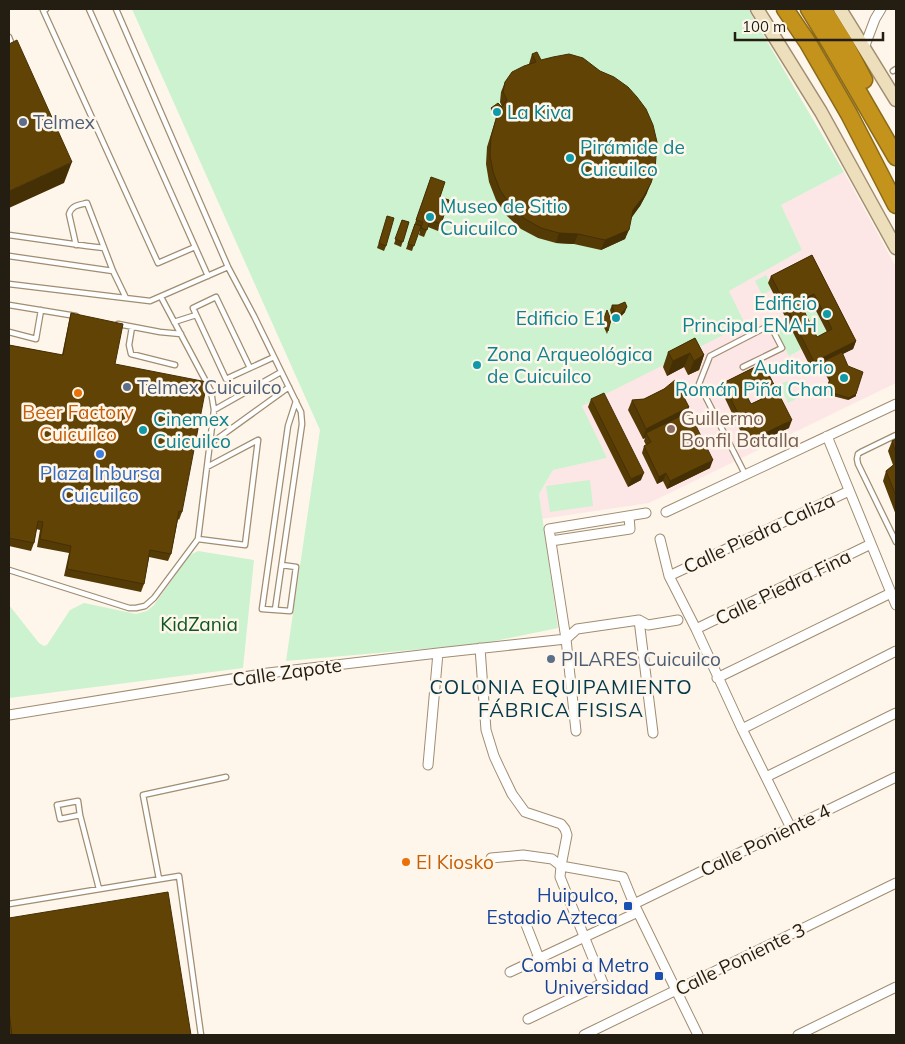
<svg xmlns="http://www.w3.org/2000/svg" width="905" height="1044" font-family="Mulish,sans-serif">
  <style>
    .education { fill: #fde7e6 }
    .green { fill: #ccf2cf }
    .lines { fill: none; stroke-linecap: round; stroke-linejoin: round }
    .service-casing { stroke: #a08d72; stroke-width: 7 }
    .minor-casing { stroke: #a08d72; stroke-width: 11 }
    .secondary-casing { stroke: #a08d72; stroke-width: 15 }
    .motorway-casing { stroke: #8b6a18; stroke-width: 19 }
    .service { stroke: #fff; stroke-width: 4.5 }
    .minor { stroke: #fff; stroke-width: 9 }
    .secondary { stroke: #eddfbb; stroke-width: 12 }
    .motorway { stroke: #c3931c; stroke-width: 16 }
    .wall { fill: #543a05; fill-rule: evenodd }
    .shaded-wall { fill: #452f04 }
    .building { fill: #624306; stroke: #452f04; fill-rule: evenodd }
    .culture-dot { fill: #0f9aa8; stroke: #fef6ea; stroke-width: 2 }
    .service-dot { fill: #5c6f8a; stroke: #fef6ea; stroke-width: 2 }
    .food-dot { fill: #e8710a; stroke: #fef6ea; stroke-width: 2 }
    .education-dot { fill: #8d6e63; stroke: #fef6ea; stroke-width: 2 }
    .shop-dot { fill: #3f7fe0; stroke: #fef6ea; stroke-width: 2 }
    .transit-dot { fill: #1a4fb4; stroke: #fef6ea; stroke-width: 2 }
    .labels { text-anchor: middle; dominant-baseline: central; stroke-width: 5; stroke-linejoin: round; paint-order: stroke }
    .culture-label { font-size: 19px; fill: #0d838f; stroke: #fef6ea; text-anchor: start }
    .service-label { font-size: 19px; fill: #4e5e75; stroke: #fef6ea; text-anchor: start }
    .food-label { font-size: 19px; fill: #c56008; stroke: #fef6ea }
    .education-label { font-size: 19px; fill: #785e54; stroke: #fef6ea; text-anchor: start }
    .shop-label { font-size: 19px; fill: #366cbe; stroke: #fef6ea }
    .street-label { font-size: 19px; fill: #241d12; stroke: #fef6ea }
    .park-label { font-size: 19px; fill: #0b571f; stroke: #fef6ea }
    .transit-label { font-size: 19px; fill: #164399; stroke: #fef6ea; text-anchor: end }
    .neighbourhood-label { font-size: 20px; letter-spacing: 1px; fill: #04394b; stroke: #fef6ea }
  </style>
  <rect width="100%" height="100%" fill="#fef6ea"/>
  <!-- education -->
  <path class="education" d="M844 172 896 267V383L649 503 542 519 539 494 553 470 607 458 581 406 744 324 728 291 802 250 780 205Z"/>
  <!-- green -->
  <path class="green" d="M132 9H748L844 172 781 205 802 250 729 291 745 324 582 406 607 458 553 470 539 494 558 628 480 644 286 661 320 430Z
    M766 275 770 283 771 290 762 295 755 281Z
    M811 301 829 337 815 344 796 309Z
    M787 320 802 349 789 356 774 326Z
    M787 381 796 399 788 403 779 385Z
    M590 480 593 506 550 512 546 486Z
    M198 551 254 560 243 668 9 698V605L39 643 44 646 47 645 70 610 84 603 136 614 147 611 154 605 189 556 192 554Z"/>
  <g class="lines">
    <!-- service casing -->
    <g class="service-casing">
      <path id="service" d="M46 9 43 10 158 263 195 247
        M89 9 208 276
        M116 9 228 267 254 316 301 412 302 424 275 610
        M9 37 13 47
        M893 71 896 69
        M9 235 87 246 104 248
        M76 245 69 214C72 205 79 205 87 203L113 271 126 298
        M9 256 113 271
        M9 284 150 301 228 267
        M161 297 211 391 214 410 198 539
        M9 305 76 316
        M174 322 196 315
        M118 324 160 332 181 334
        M132 327 129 345 131 354 175 365
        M9 332 36 339 41 310
        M743 367 782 348 770 325 710 356 699 384 745 474
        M250 368 216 297 193 308 226 379 274 357
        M214 410 281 372
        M896 435 861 452 858 454 857 459 858 464 896 542
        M210 444 289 387
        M207 467 258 440
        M282 565 296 567 290 611 262 609 288 426 296 401
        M9 570 129 608H136L145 606 154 598 198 539 245 545 258 440
        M80 815 60 819 57 805 78 801 80 815 99 889
        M159 879 143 795 226 777
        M9 904 179 876 201 1035"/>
    </g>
    <!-- minor casing -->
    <g class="minor-casing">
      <path id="minor" d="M864 48 875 19 881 9
        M827 436 896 605
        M666 512 896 404
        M660 539 669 576 696 629 742 729 791 828
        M551 541 630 529 629 516
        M669 576 849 491
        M639 620 653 733
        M696 629 871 544
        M566 639 577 629 639 620 648 625 678 620
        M480 648 486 730 494 756 500 769 512 794 525 812 561 824 565 829 567 835 561 866 560 877 603 983 528 1019
        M717 678 891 593
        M9 715 268 673 438 653 566 639
        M742 729 896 651
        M576 731 566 639 549 529 646 513
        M428 765 438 653
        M766 777 896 713
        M491 858 523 855 552 859 561 866 623 877 634 904 698 1035
        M634 904 896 777
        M525 922 539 958
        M510 972 638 912
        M584 1035 896 883
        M798 1035 896 987"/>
    </g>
    <!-- secondary casing -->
    <g class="secondary-casing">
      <path id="secondary" d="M757 9 821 112 896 248
        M840 9 896 100"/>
    </g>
    <!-- motorway casing -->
    <g class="motorway-casing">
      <path id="motorway" d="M785 9 808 43 849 114 896 205
        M809 9 830 43 896 157
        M823 9 844 42 864 80"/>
    </g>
    <!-- service -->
    <use href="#service" class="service"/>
    <!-- minor -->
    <use href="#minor" class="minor"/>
    <!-- secondary -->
    <use href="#secondary" class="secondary"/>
    <!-- motorway -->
    <use href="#motorway" class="motorway"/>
  </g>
  <!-- wall -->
  <path class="wall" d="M532 54 541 60 647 193 640 206 631 217 625 239 601 250 574 244 556 243 538 238 521 229 507 216 496 200 489 182 486 164 487 147 496 118 491 110V108L502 107 500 102 501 92 505 82 529 64Z
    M431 177 440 197 449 200 438 231 428 227 424 237 419 235 420 230 419 229 412 251 406 249Z
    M402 220 409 222 401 247 394 244Z
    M386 221V246L384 251 377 248Z
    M812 255 856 341 853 349 842 354 856 396 848 400 825 394 829 381 821 365 812 370 768 283 771 276ZM811 301 827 332 817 337 802 306Z
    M612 305H618L625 312 614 324 610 310Z
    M607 310 608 331 607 334 602 323Z
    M71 313 115 364 182 512 179 520 178 519 171 554 168 561 149 557 144 584 141 592 64 576 69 553 37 547 40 530 36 529 34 543 31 551 9 546V345L62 355 69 321Z
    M695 338 704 355 699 370 688 375 684 367 667 376 663 367 668 352Z
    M763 363 789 428 748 447 721 390 723 383ZM754 387 761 399 751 404 744 392Z
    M664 389 689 407 687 413 710 468 667 489 663 481 657 484 642 453 644 446 646 445 644 441 645 438 643 439 628 410 632 400 644 399Z
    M591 399 641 480 628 487 588 407Z
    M896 439V515L883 481 886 471 893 465 888 451 892 441Z
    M9 918 191 1035H9Z"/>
  <!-- shaded-wall -->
  <path class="shaded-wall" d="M72 162 64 183 9 208V191Z
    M651 183 647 193 640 206 630 220 633 210Z
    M629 230 625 239 601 250 605 240Z
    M559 233 578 234 574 244 556 243Z
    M814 294 811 301 796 309 799 301Z
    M627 307 625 312 614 324 616 319Z
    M856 341 853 349 823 364 822 362 821 365 812 370 814 362Z
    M690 353 684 367 667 376 673 361Z
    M704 355 699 370 688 375 694 361Z
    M757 379 754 387 739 394 742 387Z
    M856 394V396L848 400 849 398Z
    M689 407 685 417 646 433 645 438 643 439 646 429Z
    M792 420 789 428 748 447 751 440Z
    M713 460 710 468 667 489 670 481Z
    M644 473 641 480 628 487 631 479Z
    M666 473 663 481 657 484 659 477Z"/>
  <!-- building -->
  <path class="building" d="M17 40 72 162 9 191V44Z
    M537 52 541 60 553 57 569 54 583 58 600 71 614 77 628 87 637 97 646 109 653 125 657 142 655 170 651 183 644 196 633 210 629 230 605 240 578 234 559 233 541 228 525 219 511 206 500 190 493 172 490 155 491 137 498 112 507 100 503 92 505 82 512 72 524 66 536 62 532 54Z
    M498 103 502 107 498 112 497 116 491 108Z
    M431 177 445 182 440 197 449 200 441 224 430 220 427 230 421 228 423 222 416 220Z
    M387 216 394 218 386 246 379 243Z
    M402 220 409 222 403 242 395 239Z
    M415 224 421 226 414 246 408 244Z
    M812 255 856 341 814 362 771 276ZM814 294 832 329 817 337 799 301Z
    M625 302 627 307 616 319 612 305H618Z
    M607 310 611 320 608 331 603 321Z
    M71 313 123 324 115 364 207 382 182 512 179 511 171 554 150 550 144 584 67 569 71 546 40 539 43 522 38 521 34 543 9 538 10 533H9V345L63 355Z
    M695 338 704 355 694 361 690 353 673 361 668 352Z
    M842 352 848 366 863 372 856 394 849 398 826 391 830 379 822 362Z
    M763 363 792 420 751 440 723 383ZM757 379 766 397 751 404 742 387Z
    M675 380 689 407 646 429 632 400 644 399 664 389Z
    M604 393 644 473 631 479 591 399Z
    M689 412 713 460 670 481 666 473 659 477 644 446 651 442 646 433Z
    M896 439V453L892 441Z
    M896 463V496L886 471Z
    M168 892 191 1035H12L9 1012V918Z"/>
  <!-- markers -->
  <g class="culture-dot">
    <circle cx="497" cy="112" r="5"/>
    <circle cx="570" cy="158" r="5"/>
    <circle cx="430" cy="217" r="5"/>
    <circle cx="827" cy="314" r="5"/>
    <circle cx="616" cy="318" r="5"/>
    <circle cx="477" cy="365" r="5"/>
    <circle cx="844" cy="378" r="5"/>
    <circle cx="143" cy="430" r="5"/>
  </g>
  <g class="service-dot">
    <circle cx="23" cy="122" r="5"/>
    <circle cx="127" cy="387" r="5"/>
    <circle cx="551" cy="659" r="5"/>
  </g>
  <g class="food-dot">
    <circle cx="78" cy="393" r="5"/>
    <circle cx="406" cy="862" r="5"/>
  </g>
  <circle class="education-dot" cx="671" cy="429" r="5"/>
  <circle class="shop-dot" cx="100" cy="454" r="5"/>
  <g class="transit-dot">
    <rect x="623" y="901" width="10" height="10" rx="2.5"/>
    <rect x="654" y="971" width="10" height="10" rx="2.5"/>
  </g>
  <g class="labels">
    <!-- culture labels -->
    <g class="culture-label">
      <text x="507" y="112">La Kiva</text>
      <text x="580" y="147">Pirámide de<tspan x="580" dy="22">Cuicuilco</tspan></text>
      <text x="440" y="206">Museo de Sitio<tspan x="440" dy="22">Cuicuilco</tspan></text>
      <text x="817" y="303" text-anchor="end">Edificio<tspan x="817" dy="22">Principal ENAH</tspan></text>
      <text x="606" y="318" text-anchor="end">Edificio E1</text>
      <text x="487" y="354">Zona Arqueológica<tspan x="487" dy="22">de Cuicuilco</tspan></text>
      <text x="834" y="367" text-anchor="end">Auditorio<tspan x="834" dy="22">Román Piña Chan</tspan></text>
      <text x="153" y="419">Cinemex<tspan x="153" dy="22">Cuicuilco</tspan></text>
    </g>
    <!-- service labels -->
    <g class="service-label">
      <text x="33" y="122">Telmex</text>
      <text x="137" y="387">Telmex Cuicuilco</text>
      <text x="561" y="659">PILARES Cuicuilco</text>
    </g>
    <!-- food labels -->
    <g class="food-label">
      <text x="78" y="412">Beer Factory<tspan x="78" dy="22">Cuicuilco</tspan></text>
      <text x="416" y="862" text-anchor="start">El Kiosko</text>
    </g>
    <!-- education labels -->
    <g class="education-label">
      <text x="681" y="418">Guillermo<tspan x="681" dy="22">Bonfil Batalla</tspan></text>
    </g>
    <!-- shop labels -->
    <g class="shop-label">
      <text x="100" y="473">Plaza Inbursa<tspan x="100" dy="22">Cuicuilco</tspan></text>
    </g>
    <!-- street labels -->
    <g class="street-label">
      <text transform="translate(759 533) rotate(-25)">Calle Piedra Caliza</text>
      <text transform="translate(783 587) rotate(-26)">Calle Piedra Fina</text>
      <text transform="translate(287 672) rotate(-8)">Calle Zapote</text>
      <text transform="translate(765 840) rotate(-26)">Calle Poniente 4</text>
      <text transform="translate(740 959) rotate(-26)">Calle Poniente 3</text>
    </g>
    <!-- park labels -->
    <g class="park-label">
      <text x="199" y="624">KidZania</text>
    </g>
    <!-- transit labels -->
    <g class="transit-label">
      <text x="618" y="895">Huipulco,<tspan x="618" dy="22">Estadio Azteca</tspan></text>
      <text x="649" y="965">Combi a Metro<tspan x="649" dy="22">Universidad</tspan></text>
    </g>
    <!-- neighbourhood labels -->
    <g class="neighbourhood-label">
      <text x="561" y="686">COLONIA EQUIPAMIENTO<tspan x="561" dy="23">FÁBRICA FISISA</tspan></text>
    </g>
  </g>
  <!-- border -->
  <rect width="905" height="1044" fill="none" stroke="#241d12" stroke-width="20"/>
  <!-- scale -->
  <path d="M735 32v8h148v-8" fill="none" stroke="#241d12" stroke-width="2.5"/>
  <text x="742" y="32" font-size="15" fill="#241d12" stroke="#fef6ea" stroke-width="4" paint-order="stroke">100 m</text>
</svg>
